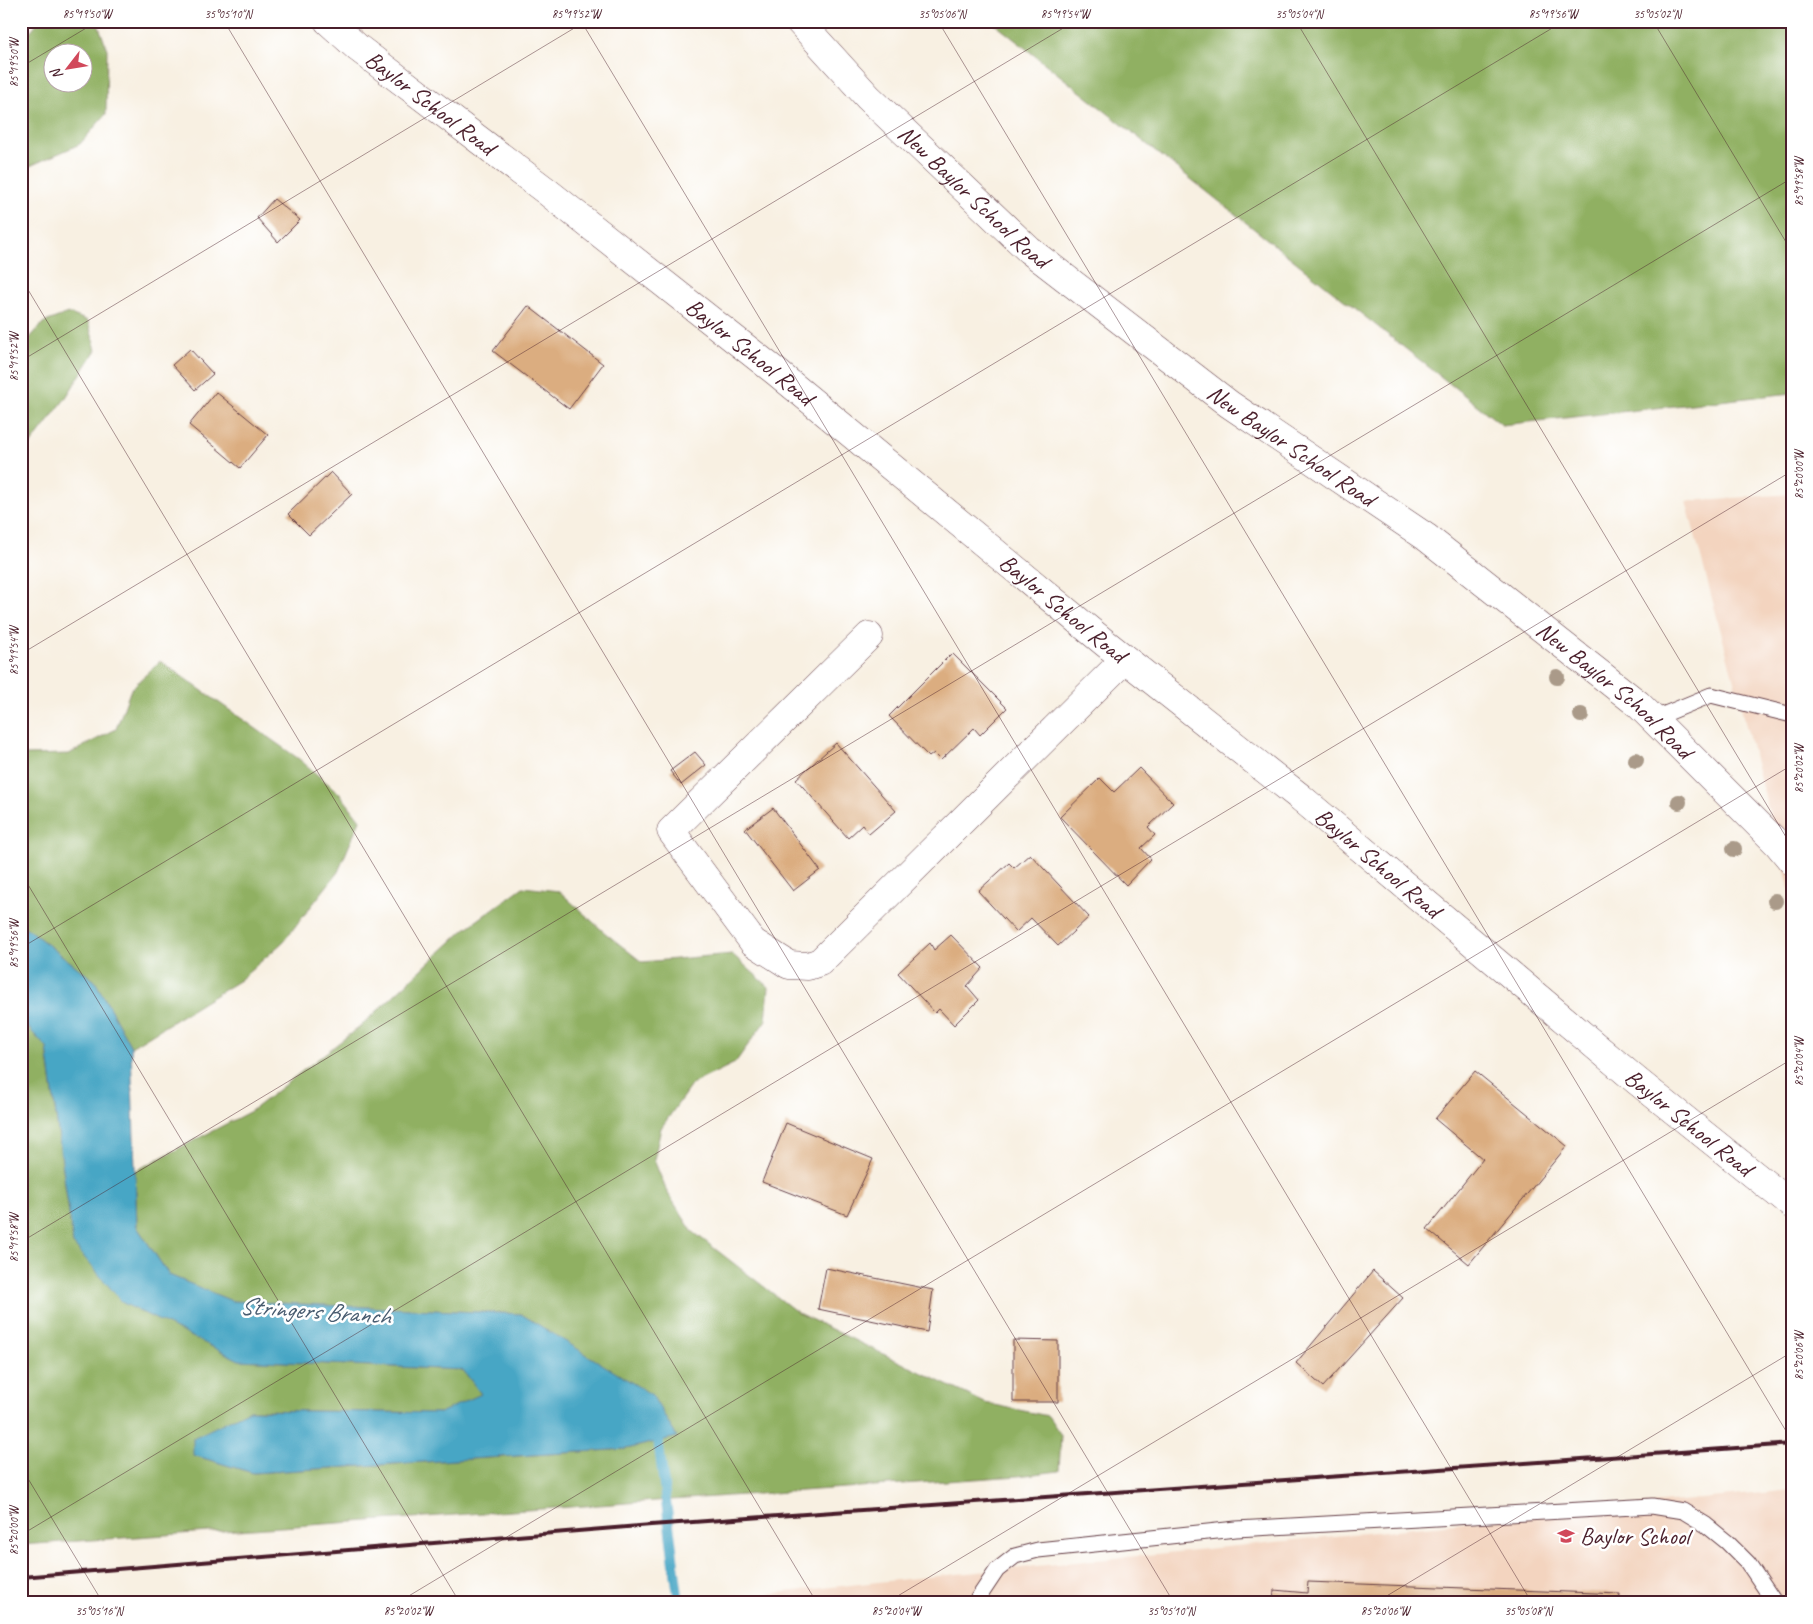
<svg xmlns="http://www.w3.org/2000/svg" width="1813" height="1624" font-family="Caveat,sans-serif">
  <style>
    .built { fill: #f3d4bf }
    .forest { fill: #90b062; stroke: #6d6846; fill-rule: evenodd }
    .water { fill: #46a6c5; stroke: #486278 }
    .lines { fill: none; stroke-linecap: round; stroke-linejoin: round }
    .stream { stroke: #46a6c5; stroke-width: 10 }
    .building { fill: #dbad80 }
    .service-casing { stroke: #643e46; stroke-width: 17 }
    .minor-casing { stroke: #643e46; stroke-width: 29 }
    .service { stroke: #fff; stroke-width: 15 }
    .minor { stroke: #fff; stroke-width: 28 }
    .rail { stroke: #4a1f2b; stroke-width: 4 }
    .tree { fill: #aa9a89 }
    .ticks { fill: none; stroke: #4a1f2b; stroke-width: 1; stroke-opacity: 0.45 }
    .labels { text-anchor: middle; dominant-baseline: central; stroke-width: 5; stroke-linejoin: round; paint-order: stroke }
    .street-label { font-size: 24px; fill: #4a1f2b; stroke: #fff }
    .poi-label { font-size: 24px; fill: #4a1f2b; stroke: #fff; text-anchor: start }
    .water-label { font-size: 25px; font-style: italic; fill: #485c70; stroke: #fff }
    .neatline { fill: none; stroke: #4a1f2b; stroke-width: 2 }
    .ticks-label { font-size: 12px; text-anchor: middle; fill: #4a1f2b }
  </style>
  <rect width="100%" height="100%" fill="#fff"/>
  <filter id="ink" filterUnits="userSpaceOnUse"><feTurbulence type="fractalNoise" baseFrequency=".02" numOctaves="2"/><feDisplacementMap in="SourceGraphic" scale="10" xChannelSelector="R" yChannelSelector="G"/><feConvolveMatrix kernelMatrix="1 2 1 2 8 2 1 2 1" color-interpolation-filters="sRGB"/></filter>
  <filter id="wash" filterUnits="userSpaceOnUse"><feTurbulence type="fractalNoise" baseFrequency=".0096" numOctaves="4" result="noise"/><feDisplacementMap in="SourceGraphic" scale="20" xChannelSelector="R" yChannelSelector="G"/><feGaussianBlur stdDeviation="1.12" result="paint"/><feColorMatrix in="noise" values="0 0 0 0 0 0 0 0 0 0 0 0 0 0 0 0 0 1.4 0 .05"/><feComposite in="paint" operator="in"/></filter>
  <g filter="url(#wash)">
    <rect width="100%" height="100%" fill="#f8f0e2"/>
    <!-- built -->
    <path class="built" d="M1792 494V898L1686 501Z
      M1792 1490V1603H684L887 1581Z"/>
    <!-- forest -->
    <path class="forest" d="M39 21H97L107 49 106 114 80 144 21 170V42ZM52 52H82V82H52Z
      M991 21H1792V393L1502 425Z
      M68 313 88 321 96 350 65 399 21 457V348L43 323Z
      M160 661 299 759 340 794 360 820 338 872 283 942 240 980 131 1047 95 981 21 924V758L25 755 69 754 116 729 131 689Z
      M523 887 559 891 604 932 642 962 732 954 769 987 766 1020 735 1063 692 1084 661 1128 654 1160 667 1192 692 1231 798 1313 985 1403 1048 1416 1061 1435 1059 1471 1018 1476 21 1545V1020L47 1048 73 1244 239 1360 463 1370 482 1395 440 1413 250 1410 193 1455 253 1473 626 1449 676 1437 521 1314 231 1301 169 1275 137 1227 135 1171 251 1111 363 1024 464 930Z"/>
    <!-- water -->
    <path class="water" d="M21 924 95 981 131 1047 137 1227 169 1275 232 1301 521 1314 652 1395 677 1437 626 1449 253 1473 193 1455V1438L250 1410 440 1413 481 1394 463 1370 239 1360 123 1303 73 1244 47 1048 21 1020Z"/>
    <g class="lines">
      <!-- stream -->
      <path class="stream" d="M648 1434 658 1439 679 1603"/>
    </g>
    <g id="blocks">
      <!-- building -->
      <path class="building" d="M274 199 300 220 278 242 257 218Z
        M528 306 603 364 569 409 493 351Z
        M190 349 213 374 195 390 172 365Z
        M216 392 268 435 240 468 189 425Z
        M331 472 352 494 309 535 288 514Z
        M952 653 1007 708 980 735 974 728 941 760 934 753 929 757 889 716Z
        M836 743 896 811 869 834 862 825 848 838 796 779Z
        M695 752 706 765 681 785 670 771Z
        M1139 768 1173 803 1148 827 1155 835 1141 848 1151 859 1126 885 1060 817 1100 778 1114 792Z
        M773 808 820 870 793 891 745 829Z
        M1030 854 1089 917 1058 946 1031 918 1016 932 978 891 1009 863 1014 868Z
        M951 935 983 968 967 986 979 1000 954 1025 939 1009 935 1013 898 973 930 943 934 950Z
        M1475 1071 1567 1146 1469 1264 1427 1229 1483 1159 1435 1119Z
        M786 1123 873 1159 847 1215 762 1182Z
        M826 1268 933 1290 927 1332 818 1309Z
        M1373 1271 1403 1298 1323 1387 1296 1363Z
        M1013 1340 1058 1341V1402H1013Z
        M1308 1582 1620 1594 1619 1603H1273L1274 1590 1307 1593Z"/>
    </g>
  </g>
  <g filter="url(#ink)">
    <use href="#blocks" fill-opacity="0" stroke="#643e46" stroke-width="1"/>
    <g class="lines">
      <!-- service casing -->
      <g class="service-casing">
        <path id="service" d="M1653 719 1711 695 1792 715
          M975 1603 997 1570 1015 1556 1038 1550 1236 1529 1652 1506 1683 1511 1706 1525 1727 1542 1748 1563 1775 1603"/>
      </g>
      <!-- minor casing -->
      <g class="minor-casing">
        <g id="minor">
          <path id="s1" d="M328 21 358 48 545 190 775 371 1105 643 1300 797 1637 1081 1792 1205"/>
          <path id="s2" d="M799 21 868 97 1029 250 1229 404 1426 537 1638 704 1778 844 1792 861"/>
          <path d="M869 636 671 831 753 942 789 965 808 966 820 962 1125 659"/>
        </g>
      </g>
      <!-- service -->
      <use href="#service" class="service"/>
      <!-- minor -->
      <use href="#minor" class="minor"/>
      <!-- rail -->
      <path class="rail" d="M21 1577 651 1525 1792 1444"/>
    </g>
    <!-- trees -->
    <g class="tree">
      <circle cx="1557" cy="677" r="8"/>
      <circle cx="1581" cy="715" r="8"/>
      <circle cx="1636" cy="760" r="8"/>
      <circle cx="1679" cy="802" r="8"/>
      <circle cx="1734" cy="849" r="8"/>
      <circle cx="1775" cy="901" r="8"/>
    </g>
  </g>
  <!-- ticks -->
  <path class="ticks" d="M224 21 1174 1603M581 21 1532 1603M938 21 1792 1441M1296 21 1792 847M1653 21 1792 252M21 67 98 21M21 278 817 1603M21 361 586 21M21 654 1075 21M21 873 460 1603M21 948 1564 21M21 1242 1792 178M21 1467 103 1603M21 1535 1792 471M397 1603 1792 765M886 1603 1792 1059M1375 1603 1792 1352"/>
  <!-- icons -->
  <defs>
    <g id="school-bare" transform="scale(1.35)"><path d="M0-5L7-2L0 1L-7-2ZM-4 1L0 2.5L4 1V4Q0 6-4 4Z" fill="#d1495b" stroke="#fff" stroke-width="2.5" paint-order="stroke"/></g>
  </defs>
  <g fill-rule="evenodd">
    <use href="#school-bare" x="1566" y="1536"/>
  </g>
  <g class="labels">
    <!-- street labels -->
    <g class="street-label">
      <text stroke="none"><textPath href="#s1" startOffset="131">Baylor School Road</textPath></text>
      <text stroke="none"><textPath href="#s2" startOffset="248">New Baylor School Road</textPath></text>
      <text stroke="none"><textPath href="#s1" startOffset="536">Baylor School Road</textPath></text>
      <text stroke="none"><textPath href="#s2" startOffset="652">New Baylor School Road</textPath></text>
      <text stroke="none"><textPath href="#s1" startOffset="941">Baylor School Road</textPath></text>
      <text stroke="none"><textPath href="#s2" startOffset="1058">New Baylor School Road</textPath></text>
      <text stroke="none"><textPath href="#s1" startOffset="1346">Baylor School Road</textPath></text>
      <text stroke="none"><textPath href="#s1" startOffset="1751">Baylor School Road</textPath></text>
    </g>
    <!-- poi labels -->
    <g class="poi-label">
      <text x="1580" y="1536">Baylor School</text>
    </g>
    <!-- water labels -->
    <g class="water-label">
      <text transform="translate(315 1311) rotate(4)">Stringers Branch</text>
    </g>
  </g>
  <!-- margin -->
  <rect width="1813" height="1624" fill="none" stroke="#fff" stroke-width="55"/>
  <!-- north arrow -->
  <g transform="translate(68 68) rotate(239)"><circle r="24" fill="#ffffff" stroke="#b7a5aa"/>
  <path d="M0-4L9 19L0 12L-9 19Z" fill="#d1495b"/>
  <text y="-8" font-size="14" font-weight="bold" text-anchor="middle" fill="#4a1f2b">N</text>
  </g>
  <rect x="28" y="28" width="1758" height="1568" class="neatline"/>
  <g class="ticks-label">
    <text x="87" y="18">85°19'50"W</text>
    <text x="228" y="18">35°05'10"N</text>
    <text x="576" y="18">85°19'52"W</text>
    <text x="942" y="18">35°05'06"N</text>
    <text x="1065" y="18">85°19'54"W</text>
    <text x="1299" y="18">35°05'04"N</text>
    <text x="1553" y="18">85°19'56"W</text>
    <text x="1657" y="18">35°05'02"N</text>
    <text transform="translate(14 63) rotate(-90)" y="4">85°19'50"W</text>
    <text transform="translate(1799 182) rotate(-90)" y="4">85°19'58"W</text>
    <text transform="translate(14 357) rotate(-90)" y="4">85°19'52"W</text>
    <text transform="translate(1799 475) rotate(-90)" y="4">85°20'00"W</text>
    <text transform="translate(14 651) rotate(-90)" y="4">85°19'54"W</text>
    <text transform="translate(1799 769) rotate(-90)" y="4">85°20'02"W</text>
    <text transform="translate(14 944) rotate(-90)" y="4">85°19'56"W</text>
    <text transform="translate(1799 1062) rotate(-90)" y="4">85°20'04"W</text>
    <text transform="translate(14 1238) rotate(-90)" y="4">85°19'58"W</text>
    <text transform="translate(1799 1356) rotate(-90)" y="4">85°20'06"W</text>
    <text transform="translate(14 1531) rotate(-90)" y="4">85°20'00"W</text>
    <text x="99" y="1615">35°05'16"N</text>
    <text x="408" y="1615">85°20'02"W</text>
    <text x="896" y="1615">85°20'04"W</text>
    <text x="1171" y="1615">35°05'10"N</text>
    <text x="1385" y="1615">85°20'06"W</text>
    <text x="1528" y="1615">35°05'08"N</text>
  </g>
</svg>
